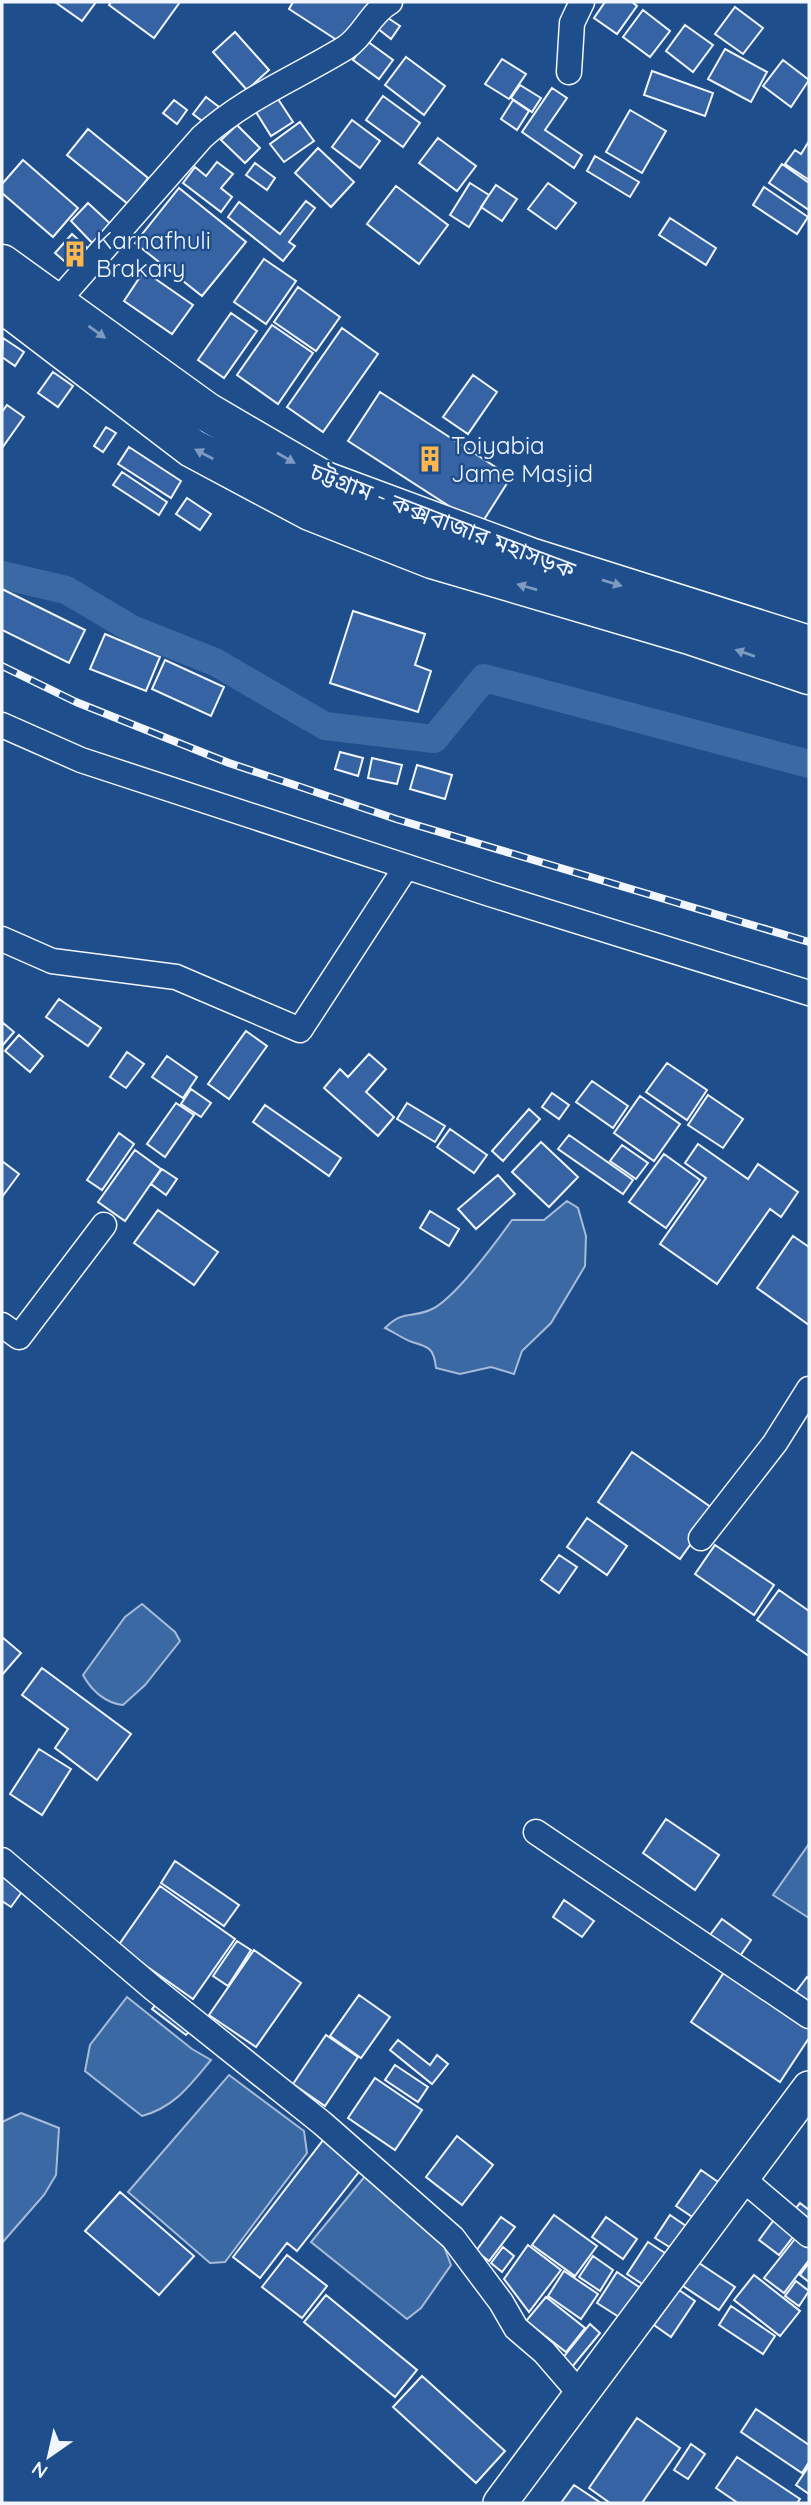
<svg xmlns="http://www.w3.org/2000/svg" width="811" height="2505" font-family="Quicksand,'Noto Sans Bengali',sans-serif">
  <style>
    .water { fill: #3b69a3; stroke: #a8bbd7; stroke-width: 2 }
    .lines { fill: none; stroke-linecap: round; stroke-linejoin: round }
    .canal { stroke: #3b69a3; stroke-width: 28 }
    .building { fill: #3563a3; stroke: #f2f6ff; stroke-width: 2 }
    .street-casing { stroke: #f2f6ff; stroke-width: 27 }
    .secondary-casing { stroke: #f2f6ff; stroke-width: 36 }
    .highway-casing { stroke: #f2f6ff; stroke-width: 41 }
    .street { stroke: #1f4e8c; stroke-width: 24 }
    .secondary { stroke: #1f4e8c; stroke-width: 33 }
    .highway { stroke: #1f4e8c; stroke-width: 38 }
    .rail-casing { stroke: #f2f6ff; stroke-width: 8 }
    .rail { stroke: #1f4e8c; stroke-width: 5; stroke-dasharray: 16; stroke-linecap: butt }
    .oneway { fill: #7e9ac0 }
    .labels { text-anchor: middle; dominant-baseline: central; stroke-width: 5; stroke-linejoin: round; paint-order: stroke }
    .poi-label { font-size: 24px; fill: #f2f6ff; stroke: #1f4e8c; text-anchor: start }
    .street-label { font-size: 24px; fill: #f2f6ff; stroke: #1f4e8c }
  </style>
  <rect width="100%" height="100%" fill="#1f4e8c"/>
  <!-- water -->
  <path class="water" d="M567 1201 578 1208 586 1236 585 1266 551 1323 522 1351 514 1374 491 1367 460 1374 436 1368C434 1349 430 1347 412 1342 403 1339 394 1332 385 1328 403 1310 411 1318 430 1310 453 1301 497 1241 512 1220H544Z
    M142 1604 175 1632 180 1641 145 1685 123 1705C105 1703 91 1690 83 1675L125 1617Z
    M809 1844V1918L773 1895Z
    M127 1997 192 2049 211 2060C190 2085 175 2107 142 2116L85 2071 90 2045Z
    M229 2075 304 2131 307 2153 225 2262 210 2263 128 2192Z
    M21 2113 59 2128 56 2175 44 2195 2 2243V2122Z
    M366 2175 443 2244 451 2265 421 2308 407 2319 311 2242Z"/>
  <g class="lines">
    <!-- canal -->
    <path class="canal" d="M2 575 66 590 132 629 215 662 325 726 434 739 484 678 809 764"/>
  </g>
  <!-- building -->
  <path class="building" d="M55 2H96L82 21Z
    M111 2H180L154 38 109 5Z
    M293 2H367L370 4 343 44 289 9Z
    M605 2H632L637 6 617 34 594 18Z
    M735 7 763 28 743 54 715 34Z
    M643 10 670 31 650 57 623 37Z
    M385 16 400 26 391 39 377 28Z
    M685 25 713 45 693 72 666 51Z
    M235 32 269 70 247 90 213 52Z
    M367 41 393 60 379 79 353 60Z
    M725 49 767 72 751 102 708 79Z
    M406 57 445 86 424 115 385 85Z
    M502 59 526 74 509 99 485 84Z
    M783 60 809 80 791 107 763 86Z
    M652 71 713 93 705 116 644 95Z
    M520 85 541 98 532 112 511 98Z
    M552 88 567 98 545 130 582 155 574 168 522 132Z
    M383 96 420 123 403 147 366 120Z
    M206 97 223 110 210 127 193 114Z
    M278 99 293 122 271 136 256 112Z
    M174 100 187 110 177 124 163 113Z
    M513 100 529 111 517 130 501 119Z
    M630 110 666 131 642 173 606 152Z
    M352 120 380 141 360 168 332 147Z
    M300 122 314 141 284 162 270 144Z
    M237 125 260 148 245 163 221 140Z
    M88 129 148 178 128 204 67 155Z
    M438 138 476 166 457 191 419 163Z
    M809 141V180L785 164 795 150 801 154Z
    M318 148 354 182 331 207 295 173Z
    M595 156 639 182 630 197 587 171Z
    M23 160 78 208 53 237 2 193V184Z
    M217 162 233 174 221 188 232 197 221 212 183 183 195 167 206 176Z
    M255 163 275 178 267 190 246 175Z
    M782 164 809 183V210L769 183Z
    M470 183 489 195 469 227 450 215Z
    M548 183 576 203 556 229 528 209Z
    M496 185 517 199 502 221 481 207Z
    M396 186 448 225 419 264 367 224Z
    M764 187 808 217 797 234 753 205Z
    M179 188 246 242 202 296 135 243Z
    M306 201 315 208 289 242 295 246 283 261 228 217 239 202 280 234Z
    M88 203 117 230 98 249 71 221Z
    M670 218 716 248 706 265 659 235Z
    M72 234 94 254 78 273 55 253Z
    M264 259 296 281 266 324 234 302Z
    M144 271 193 305 172 334 124 301Z
    M298 287 340 317 316 351 274 322Z
    M231 313 257 331 224 378 198 360Z
    M272 325 313 353 278 404 237 375Z
    M342 328 378 354 323 432 287 407Z
    M3 338 24 352 15 366 2 357Z
    M53 372 73 386 58 407 38 393Z
    M473 375 497 392 468 434 443 417Z
    M380 392 511 477 480 526 348 441Z
    M7 405 24 417 2 448V412Z
    M106 427 116 433 103 452 94 446Z
    M129 447 181 481 171 498 118 464Z
    M122 472 167 502 159 515 113 485Z
    M187 498 211 514 200 530 176 514Z
    M2 589 85 630 69 663 2 630Z
    M353 611 425 634 415 665 431 671 418 712 330 683Z
    M105 634 160 657 146 691 90 669Z
    M165 660 224 687 211 716 152 689Z
    M340 752 363 758 358 776 335 769Z
    M372 758 402 765 397 784 368 778Z
    M417 765 452 775 445 799 410 789Z
    M59 999 101 1028 88 1046 46 1017Z
    M2 1022 14 1032 2 1046Z
    M246 1031 267 1046 229 1099 208 1084Z
    M19 1035 43 1056 30 1072 5 1051Z
    M127 1052 144 1064 126 1088 110 1077Z
    M369 1054 386 1069 366 1092 394 1117 378 1136 324 1088 340 1069 348 1077Z
    M167 1056 197 1077 183 1098 152 1077Z
    M667 1063 707 1090 687 1120 646 1092Z
    M592 1081 628 1106 613 1128 576 1102Z
    M191 1089 211 1103 201 1117 181 1104Z
    M552 1093 569 1105 559 1119 542 1107Z
    M708 1095 743 1119 723 1148 688 1125Z
    M640 1096 680 1124 654 1161 614 1133Z
    M176 1103 194 1115 165 1157 147 1144Z
    M407 1103 445 1126 435 1142 397 1119Z
    M265 1105 341 1158 329 1176 253 1122Z
    M529 1109 540 1119 503 1161 492 1151Z
    M450 1129 487 1155 474 1173 437 1147Z
    M119 1133 134 1144 102 1190 87 1180Z
    M569 1135 633 1180 623 1194 558 1149Z
    M541 1142 578 1177 549 1207 512 1172Z
    M698 1144 748 1179 758 1164 798 1192 781 1217 770 1209 717 1284 660 1244 706 1178 685 1163Z
    M622 1145 648 1163 636 1179 610 1161Z
    M135 1150 161 1169 125 1221 98 1202Z
    M664 1154 700 1180 666 1228 629 1202Z
    M2 1161 19 1174 2 1197Z
    M162 1169 177 1179 166 1195 151 1184Z
    M498 1175 515 1194 476 1229 458 1209Z
    M158 1210 218 1252 194 1285 134 1243Z
    M430 1211 459 1229 449 1246 420 1228Z
    M793 1236 809 1247V1325L757 1288Z
    M632 1452 715 1510 680 1559 598 1502Z
    M587 1518 627 1546 607 1575 567 1547Z
    M715 1545 774 1585 754 1615 695 1574Z
    M559 1555 577 1567 559 1593 541 1580Z
    M779 1590 809 1611V1656L757 1620Z
    M2 1637 21 1653 2 1675Z
    M42 1668 131 1734 97 1780 55 1748 68 1729 22 1695Z
    M39 1749 71 1769 42 1815 10 1794Z
    M666 1819 719 1855 695 1890 643 1853Z
    M175 1861 239 1905 224 1926 161 1883Z
    M5 1871 26 1886 11 1907 2 1901V1876Z
    M160 1886 235 1939 193 1999 118 1946Z
    M564 1900 594 1921 582 1937 553 1917Z
    M722 1919 751 1940 740 1956 710 1935Z
    M237 1941 251 1950 228 1986 213 1976Z
    M254 1950 301 1983 256 2047 209 2015Z
    M727 1968 809 2023V2038L780 2082 691 2022Z
    M807 1977 809 1979V2002L795 1993Z
    M359 1995 390 2017 361 2058 330 2036Z
    M161 1998 195 2025 186 2035 152 2009Z
    M326 2035 358 2057 325 2106 293 2084Z
    M398 2040 430 2065 437 2055 448 2064 432 2084 390 2050Z
    M395 2065 428 2087 418 2102 385 2080Z
    M375 2078 422 2110 395 2150 348 2118Z
    M457 2136 493 2165 462 2205 426 2177Z
    M324 2139 362 2168 297 2251 287 2243 260 2278 233 2257Z
    M701 2170 721 2184 697 2220 676 2206Z
    M120 2192 194 2256 159 2295 85 2231Z
    M800 2203 809 2210V2233L789 2217Z
    M554 2215 597 2246 575 2276 532 2245Z
    M670 2215 686 2226 671 2248 655 2238Z
    M501 2217 515 2227 489 2261 476 2251Z
    M606 2217 637 2239 623 2259 592 2237Z
    M776 2217 796 2233 779 2255 759 2240Z
    M798 2235 809 2243V2260L784 2293 764 2278Z
    M648 2242 668 2255 647 2287 627 2274Z
    M528 2245 561 2270 529 2312 504 2279Z
    M503 2247 514 2256 502 2272 491 2263Z
    M287 2255 327 2286 302 2318 262 2287Z
    M593 2256 613 2270 600 2291 579 2277Z
    M699 2263 735 2287 719 2310 683 2286Z
    M809 2263V2282L800 2275Z
    M564 2271 598 2294 581 2319 548 2296Z
    M617 2272 642 2289 622 2319 597 2303Z
    M754 2275 800 2311 780 2336 734 2300Z
    M796 2281 809 2291 799 2306 785 2296Z
    M679 2290 695 2301 671 2337 654 2325Z
    M326 2295 417 2370 395 2397 304 2322Z
    M546 2297 585 2328 566 2352 526 2321Z
    M731 2306 775 2336 763 2354 719 2325Z
    M590 2324 600 2333 572 2367 562 2359Z
    M422 2376 505 2451 476 2483 393 2407Z
    M756 2409 809 2445V2462L802 2473 741 2432Z
    M637 2418 680 2448 642 2503H610L589 2488Z
    M691 2444 705 2454 688 2479 674 2470Z
    M737 2457 800 2499 797 2503H738L716 2488Z
    M809 2466V2494L796 2485Z
    M574 2485 601 2503H561Z"/>
  <g class="lines">
    <!-- street casing -->
    <g class="street-casing">
      <path id="street" d="M569 72 572 23 582 2
        M48 312 202 137C245 98 296 78 345 48 363 37 370 13 390 2
        M2 725 81 760 490 894 809 993
        M2 939 52 961 176 977 300 1030 406 867
        M2 1325 19 1337 104 1225
        M701 1538 775 1443 809 1389
        M536 1832 809 2016
        M2 1860 154 1989 322 2123 453 2238 501 2302 516 2328 544 2352 582 2396
        M743 2179 809 2235"/>
    </g>
    <!-- secondary casing -->
    <g class="secondary-casing">
      <path id="secondary" d="M500 2503 809 2088"/>
    </g>
    <!-- highway casing -->
    <g class="highway-casing">
      <path id="highway" d="M2 264 207 412 325 481 530 557 809 645
        M2 303 192 448 310 511 432 559 690 635 809 675"/>
    </g>
    <!-- street -->
    <use href="#street" class="street"/>
    <!-- secondary -->
    <use href="#secondary" class="secondary"/>
    <!-- highway -->
    <use href="#highway" class="highway"/>
    <!-- rail casing -->
    <g class="rail-casing">
      <path id="rail" d="M2 666 76 702 229 763 396 819 809 942"/>
    </g>
    <!-- rail -->
    <use href="#rail" class="rail"/>
  </g>
  <!-- one-way arrows -->
  <defs><path id="oneway-solid" d="M-6-.8H1V-3.2L6.5 0L1 3.2V.8H-6Z" transform="scale(1.75)"/></defs>
  <g class="oneway">
    <use href="#oneway-solid" transform="translate(97 332) rotate(36)"/>
    <use href="#oneway-solid" transform="translate(204 454) rotate(-152)"/>
    <use href="#oneway-solid" transform="translate(286 458) rotate(30)"/>
    <use href="#oneway-solid" transform="translate(612 583) rotate(17)"/>
    <use href="#oneway-solid" transform="translate(527 587) rotate(-164)"/>
    <use href="#oneway-solid" transform="translate(745 653) rotate(-161)"/>
  </g>
  <!-- icons -->
  <defs>
    <g id="building-bare" transform="scale(2.1)"><path d="M-4-6H4V6H1V3H-1V6H-4ZM-2.5-4.3h1.7v1.8h-1.7ZM.8-4.3h1.7v1.8H.8ZM-2.5-1h1.7V.8h-1.7ZM.8-1h1.7V.8H.8Z" fill="#ffb74d" stroke="#1f4e8c" stroke-width="2.5" paint-order="stroke"/></g>
  </defs>
  <g fill-rule="evenodd">
    <use href="#building-bare" x="75" y="254"/>
    <use href="#building-bare" x="430" y="459"/>
  </g>
  <g class="labels">
    <!-- poi labels -->
    <g class="poi-label">
      <text x="96" y="240">Karnafhuli<tspan x="96" dy="28">Brakary</tspan></text>
      <text x="451" y="445">Toiyabia<tspan x="451" dy="28">Jame Masjid</tspan></text>
    </g>
    <!-- street labels -->
    <g class="street-label">
      <text transform="translate(443 520) rotate(21)">চট্টগ্রাম - কক্সবাজার মহাসড়ক</text>
    </g>
  </g>
  <!-- border -->
  <rect width="811" height="2505" fill="none" stroke="#f2f6ff" stroke-width="7"/>
  <!-- north arrow -->
  <g transform="translate(49 2456) rotate(214)" stroke="#1f4e8c" stroke-width="5" paint-order="stroke">
  <path d="M0-5L12 26L0 18L-12 26Z" fill="#f2f6ff"/>
  <text y="-10" font-size="19" font-weight="bold" text-anchor="middle" fill="#f2f6ff">N</text>
  </g>
</svg>
